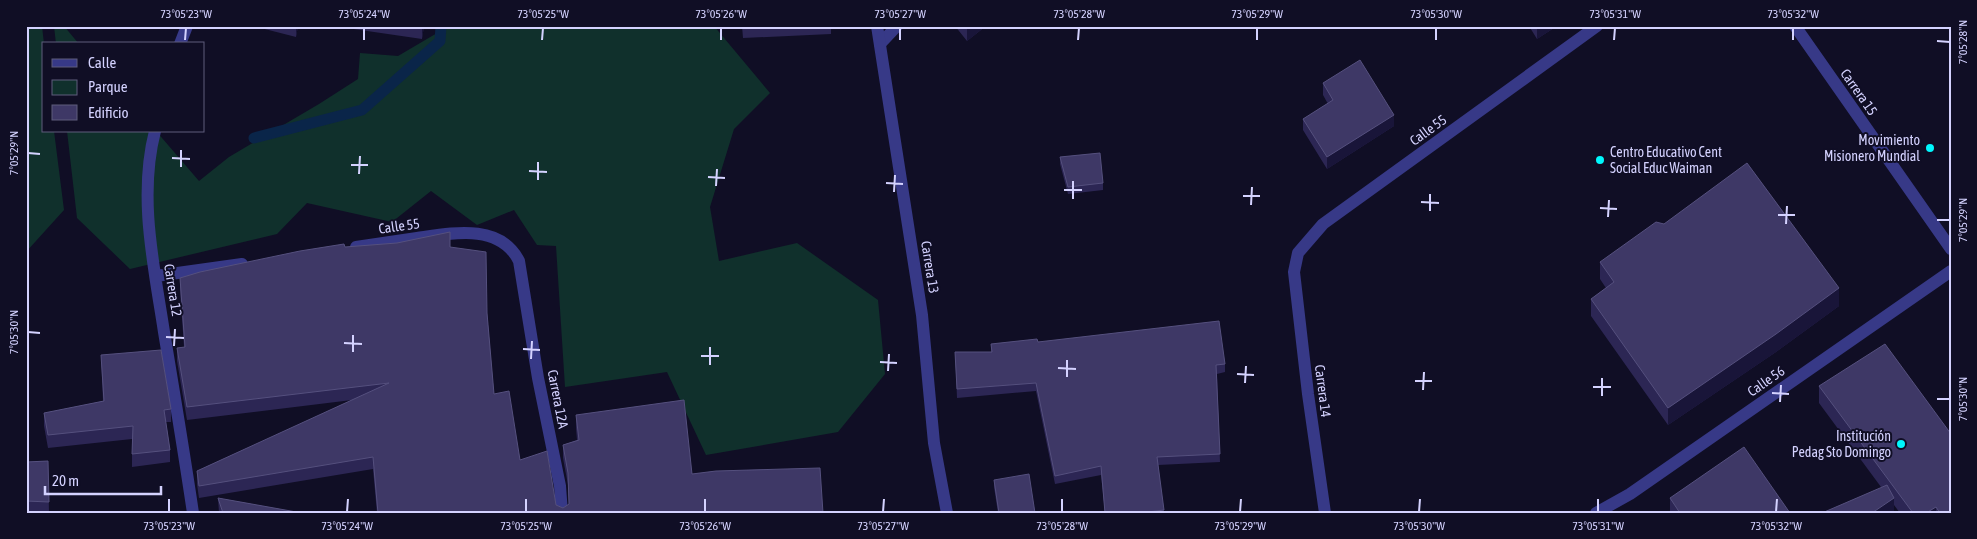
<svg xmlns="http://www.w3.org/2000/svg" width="1977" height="539" font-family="'Asap Condensed',sans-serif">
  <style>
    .green { fill: #10302c }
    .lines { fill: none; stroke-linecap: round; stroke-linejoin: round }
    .stream { stroke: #0a2549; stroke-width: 11 }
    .minor { stroke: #373987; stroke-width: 12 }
    .tertiary { stroke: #373987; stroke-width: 12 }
    .wall { fill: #2c2654 }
    .shaded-wall { fill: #191539 }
    .building { fill: #3e3866; stroke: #55507e }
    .ticks { fill: none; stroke: #d4d2ff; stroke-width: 2 }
    .poi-dot { fill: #00f7fd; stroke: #100e25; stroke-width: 2 }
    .labels { text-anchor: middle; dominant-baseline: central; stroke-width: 4; stroke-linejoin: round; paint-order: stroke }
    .street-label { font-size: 14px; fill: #d4d2ff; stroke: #100e25 }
    .poi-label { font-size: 14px; fill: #d4d2ff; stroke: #100e25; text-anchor: end }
    .neatline { fill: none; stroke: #d4d2ff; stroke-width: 2 }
    .ticks-label { font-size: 12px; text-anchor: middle; fill: #d4d2ff }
  </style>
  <rect width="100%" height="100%" fill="#100e25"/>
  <!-- green -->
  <path class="green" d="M26 26H42L44 44V131H54L64 210 26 252Z
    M54 26H64L79 44H56Z
    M449 26H714L770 93 734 129 710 207 719 261 797 243 878 300 885 374 838 432 706 455 667 372 565 387 556 246 537 245 514 210 477 225 431 191 392 222 307 203 277 234 130 269 77 218 67 131H156L199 181 229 157 319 104 358 79 360 53 398 56Z"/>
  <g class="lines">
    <!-- stream -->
    <path class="stream" d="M254 138 362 110 440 41 441 26"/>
    <!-- minor -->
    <path class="minor" d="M1795 26 1951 249
      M180 44 187 26
      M880 44 897 26
      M155 131C138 197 154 266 164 332 174 392 184 452 193 513
      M356 247C376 244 397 241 417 238 452 233 500 223 519 261L538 378 560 486 562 513
      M156 276 242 264
      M1325 513 1308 394 1294 272 1298 253 1323 224 1597 26"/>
    <!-- tertiary -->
    <path class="tertiary" d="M877 26 922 315 934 443 947 513
      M1596 513 1630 494 1951 271"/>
  </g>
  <!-- wall -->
  <path class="wall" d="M253 26H298L296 37Z
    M333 26H424L422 39Z
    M742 26H831V34L743 38Z
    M955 26H986L967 41Z
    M1529 26H1557L1537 39Z
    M1323 83 1394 126 1327 169 1303 130V119L1328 104 1323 95Z
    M1060 157 1103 183V190L1068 194 1060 164Z
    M345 247H450L487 313 494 394 520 460 556 505 563 508 569 504 568 485 563 458V445L577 440 576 428V415L692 474 823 513H377L373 469 199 498 197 484V471L352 400 187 420 177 361V348L184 347 180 290V278Z
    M1600 262 1839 306 1776 352 1668 425 1591 316V299L1606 288 1600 279Z
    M1038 342 1225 364V372L1217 374 1220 462 1158 465 1164 513H1105L1101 475 1055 484 1036 391 957 398 955 352H991V344Z
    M101 355 171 409V422H166L170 450V462L132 467V439L48 448 44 426V413L103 401Z
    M1819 386 1951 513H1900L1894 505V513L1881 487 1819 403Z
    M48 461 49 513H26V462Z
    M994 480 1035 513H998L994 487Z
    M218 498 302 513H219Z
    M1670 498 1790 513H1670Z"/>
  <!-- shaded-wall -->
  <path class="shaded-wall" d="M296 26H298L296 37Z
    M422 26H424L422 39Z
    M969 26H986L967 41V28Z
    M1537 26H1557L1537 39Z
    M1394 115V126L1327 169V157Z
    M1839 288V306L1776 352 1668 425V408Z
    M1894 498V513H1872Z
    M1936 507V513H1926Z"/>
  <!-- building -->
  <path class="building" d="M1360 60 1394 115 1327 157 1303 119 1333 100 1323 83Z
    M1100 153 1103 183 1068 187 1060 157Z
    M1747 163 1839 288 1776 334 1668 408 1591 299 1614 282 1600 262 1656 222 1664 224Z
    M450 232V247L486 252 487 313 494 394 509 391 520 460 547 451 556 505 563 508 569 504 568 473 563 445 579 440 576 415 684 400 692 474 716 471 820 468 823 513H378L373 457 199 486 197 471 389 383 187 407 177 348 185 347 180 278 200 272 300 251 344 244 345 247 397 243Z
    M1219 321 1225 364 1216 365 1220 454 1157 457 1164 510 1139 513H1105L1101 466 1055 476 1036 383 957 389 955 352H992L991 344 1037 339 1038 342Z
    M1885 344 1951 434V513H1940L1936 507 1926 513H1913L1819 386Z
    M161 350 171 409 164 410 170 450 132 454 133 426 48 435 44 413 104 401 101 355Z
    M1744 447 1790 513H1680L1670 498Z
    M48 461 49 502 26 501V462Z
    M1029 474 1035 513H999L994 480Z
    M1887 485 1894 498 1872 513H1822Z
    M218 498 302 513H223Z"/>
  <!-- ticks -->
  <path class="ticks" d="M185 40 186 28M364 40V28M542 40 543 28M721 40V28M900 40V28M1078 40 1079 28M1257 40V28M1436 40V28M1614 40 1615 28M1793 40V28M1937 41 1950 42M28 153 40 154M172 158 190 159M351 165H368M181 167V150M529 171 547 172M359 174 360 156M708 177 725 178M538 180V162M886 183 903 184M716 186 717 169M1064 190H1082M894 192 895 175M1243 196H1260M1073 199V181M1421 202 1439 203M1251 205 1252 187M1600 208 1617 209M1430 211V194M1778 215H1795M1608 217 1609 200M1937 220H1950M1786 224 1787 206M28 332 40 333M166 337 184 338M344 343 362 344M174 346 175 329M523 349 540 350M353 352V335M701 356H719M531 359 532 341M880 362 897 363M710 365V347M1058 368 1076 369M888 371 889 354M1237 374 1254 375M1067 377V360M1415 381H1432M1245 383 1246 366M1593 387H1611M1423 390 1424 372M1772 393 1789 394M1602 396V378M1937 399H1950M1780 402 1781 385M169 512V499M347 512 348 499M526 512V499M705 512V499M883 512 884 499M1062 512V499M1240 512 1241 499M1419 512 1420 499M1598 512V499M1776 512 1777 499"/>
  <!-- markers -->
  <g class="poi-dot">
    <circle cx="1930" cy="148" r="5"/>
    <circle cx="1600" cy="160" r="5"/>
    <circle cx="1901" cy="444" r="5"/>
  </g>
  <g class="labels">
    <!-- street labels -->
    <g class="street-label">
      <text transform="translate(1859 92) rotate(55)">Carrera 15</text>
      <text transform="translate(1428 130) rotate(-36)">Calle 55</text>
      <text transform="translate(399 226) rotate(-8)">Calle 55</text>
      <text transform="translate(930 267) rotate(81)">Carrera 13</text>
      <text transform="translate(173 290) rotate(81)">Carrera 12</text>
      <text transform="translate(1766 381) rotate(-35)">Calle 56</text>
      <text transform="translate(1323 391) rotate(83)">Carrera 14</text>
      <text transform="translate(558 399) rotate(79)">Carrera 12A</text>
    </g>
    <!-- poi labels -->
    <g class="poi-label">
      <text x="1920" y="140">Movimiento<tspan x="1920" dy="16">Misionero Mundial</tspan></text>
      <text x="1610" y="152" text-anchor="start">Centro Educativo Cent<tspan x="1610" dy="16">Social Educ Waiman</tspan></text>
      <text x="1891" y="436">Institución<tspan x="1891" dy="16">Pedag Sto Domingo</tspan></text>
    </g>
  </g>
  <!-- border -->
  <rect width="1977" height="539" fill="none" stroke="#100e25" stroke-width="55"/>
  <!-- legend -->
  <rect x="42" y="42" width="162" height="90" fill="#100e25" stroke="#5e5c7c"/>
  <rect x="52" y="59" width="25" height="8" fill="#373987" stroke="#5e5c7c"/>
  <text x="88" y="68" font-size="15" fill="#d4d2ff">Calle</text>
  <rect x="52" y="80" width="25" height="15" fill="#10302c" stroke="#5e5c7c"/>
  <text x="88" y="92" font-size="15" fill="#d4d2ff">Parque</text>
  <rect x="52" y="105" width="25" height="15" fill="#3e3866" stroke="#5e5c7c"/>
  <text x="88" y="118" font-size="15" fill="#d4d2ff">Edificio</text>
  <!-- scale -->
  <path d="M45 486v8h116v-8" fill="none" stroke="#d4d2ff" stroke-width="2.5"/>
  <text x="52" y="486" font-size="15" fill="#d4d2ff" stroke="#100e25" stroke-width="4" paint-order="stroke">20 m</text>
  <rect x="28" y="28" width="1922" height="484" class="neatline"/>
  <g class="ticks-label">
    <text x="186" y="18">73°05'23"W</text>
    <text x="364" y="18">73°05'24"W</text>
    <text x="543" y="18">73°05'25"W</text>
    <text x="721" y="18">73°05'26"W</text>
    <text x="900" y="18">73°05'27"W</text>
    <text x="1079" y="18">73°05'28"W</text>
    <text x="1257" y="18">73°05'29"W</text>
    <text x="1436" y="18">73°05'30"W</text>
    <text x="1615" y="18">73°05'31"W</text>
    <text x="1793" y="18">73°05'32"W</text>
    <text transform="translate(1963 42) rotate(-90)" y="4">7°05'28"N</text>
    <text transform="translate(14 153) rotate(-90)" y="4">7°05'29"N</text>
    <text transform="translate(1963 220) rotate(-90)" y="4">7°05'29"N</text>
    <text transform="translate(14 332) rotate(-90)" y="4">7°05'30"N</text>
    <text transform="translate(1963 399) rotate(-90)" y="4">7°05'30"N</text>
    <text x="169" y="530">73°05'23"W</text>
    <text x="347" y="530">73°05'24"W</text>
    <text x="526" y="530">73°05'25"W</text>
    <text x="705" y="530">73°05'26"W</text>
    <text x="883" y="530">73°05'27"W</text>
    <text x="1062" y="530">73°05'28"W</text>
    <text x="1240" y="530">73°05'29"W</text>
    <text x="1419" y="530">73°05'30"W</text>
    <text x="1598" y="530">73°05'31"W</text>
    <text x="1776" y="530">73°05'32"W</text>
  </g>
</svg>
